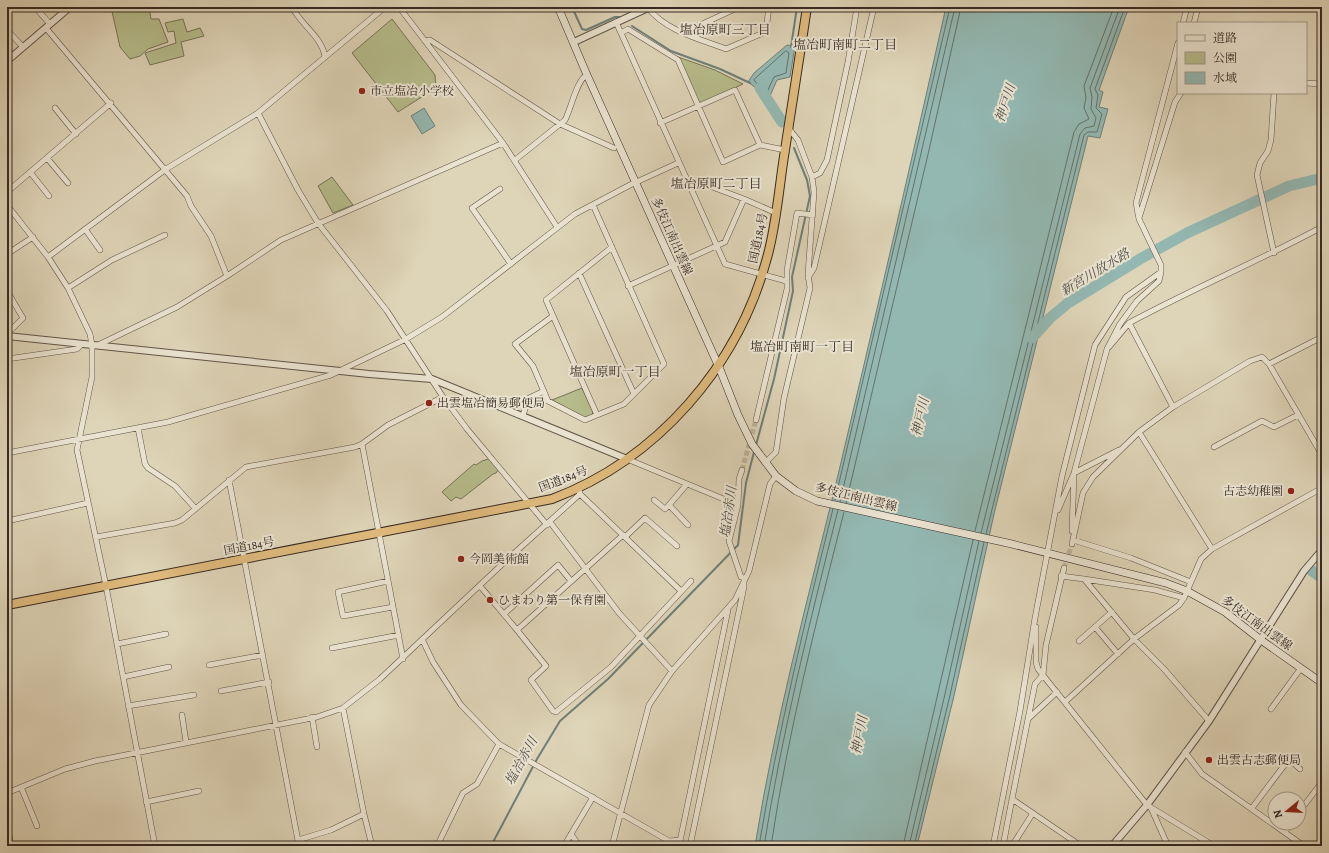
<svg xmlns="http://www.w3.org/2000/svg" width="1329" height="853" font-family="Alegreya,'Noto Serif JP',serif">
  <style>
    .green { fill: #b6bc8b; stroke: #767358 }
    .water { fill: #93b8b2; stroke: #6e7f79 }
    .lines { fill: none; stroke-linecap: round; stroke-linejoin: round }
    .shore { stroke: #65716b; stroke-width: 1 }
    .stream { stroke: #6e7f79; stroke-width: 2 }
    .river { stroke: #93b8b2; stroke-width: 11 }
    .minor-tunnel { stroke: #bdb29a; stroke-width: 5; stroke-dasharray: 5 2.5; stroke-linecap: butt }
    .minor-casing { stroke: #615449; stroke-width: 6 }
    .tertiary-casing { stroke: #615449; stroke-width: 8 }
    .secondary-casing { stroke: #372a24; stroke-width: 8 }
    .trunk-casing { stroke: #372a24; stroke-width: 10 }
    .minor { stroke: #eae3d0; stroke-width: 5 }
    .tertiary { stroke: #eae3d0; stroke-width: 6 }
    .secondary { stroke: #eae3d0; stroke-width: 7 }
    .trunk { stroke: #dfba7c; stroke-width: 8 }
    .poi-dot { fill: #8f2418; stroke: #eae3d0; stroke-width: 1.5 }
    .labels { text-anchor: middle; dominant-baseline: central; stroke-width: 4; stroke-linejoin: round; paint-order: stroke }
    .poi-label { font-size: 12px; fill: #372a24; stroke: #eae3d0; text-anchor: start }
    .street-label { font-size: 12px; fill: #372a24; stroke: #eae3d0 }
    .neighbourhood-label { font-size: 13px; fill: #372a24; stroke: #eae3d0 }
    .water-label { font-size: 13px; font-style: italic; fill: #4e4e48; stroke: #eae3d0 }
  </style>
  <rect width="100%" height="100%" fill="#ded4b7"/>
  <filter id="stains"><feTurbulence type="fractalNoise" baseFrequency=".005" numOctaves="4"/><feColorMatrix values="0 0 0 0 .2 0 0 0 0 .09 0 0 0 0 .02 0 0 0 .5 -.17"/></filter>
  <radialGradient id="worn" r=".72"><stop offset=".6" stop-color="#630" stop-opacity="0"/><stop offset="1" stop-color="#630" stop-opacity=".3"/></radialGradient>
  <!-- green -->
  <path class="green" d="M111 7H149L151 19H159L168 42 148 49 140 56 130 59 120 47Z
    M183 19 187 32 200 28 204 36 181 42 184 56 150 65 145 53 176 43 174 31 168 32 165 23Z
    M392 19 435 75 436 88 398 112 352 53Z
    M678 57 715 70 743 84 701 103 698 102Z
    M332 177 353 205 333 213 318 186Z
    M582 388 593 412 592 415 585 418 552 400Z
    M491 458 499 469 496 473 493 474 461 499 456 497 451 501 442 492 474 464 476 465 482 461Z"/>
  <!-- water -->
  <path class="water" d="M946 7H1129L1099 90 1103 92 1099 107 1108 109 1100 138 1088 136 994 514 954 696 917 846H755C775 721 808 598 838 475 875 319 911 163 946 7Z
    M787 45 795 46 790 77 777 80 770 96 765 101 756 88 748 82 754 73Z
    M424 108 435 126 422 134 411 116Z"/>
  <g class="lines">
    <!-- shore -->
    <path class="shore" d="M786 51 789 53 786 73 774 77 767 92 765 93 754 80Z
      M835 500 950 7
      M840 502 955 7
      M846 503 929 150 961 7
      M975 531 1074 132 1079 124 1089 119 1084 108 1086 98 1084 86 1114 7
      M981 533 1080 134 1085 128 1094 126 1096 118 1091 109 1092 97 1090 88 1120 7
      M986 534 1084 135 1088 132H1097L1102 114 1096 108 1098 95 1095 89 1125 7
      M759 846C778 733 805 621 833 509
      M764 846C782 733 810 621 838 510
      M771 846C788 733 816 622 844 512
      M903 846 973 540
      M909 846 945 694 979 541
      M914 846 950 695 984 542"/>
    <!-- stream -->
    <path class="stream" d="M572 7 582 29 586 30 615 17H620
      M632 26 671 51 720 69 750 83
      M791 47 797 7
      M756 445 774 379 793 291 792 277 810 196 807 180 794 148
      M491 846 537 759 560 721 608 679 738 545 746 483 754 452"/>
    <!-- river -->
    <path class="river" d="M760 88 782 122
      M1032 338 1050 318 1068 303 1140 259 1187 233 1289 186 1322 178
      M1312 571 1322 578"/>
    <!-- minor-tunnel -->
    <path class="minor-tunnel" d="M742 470 756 420
      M1064 568 1072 544"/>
    <!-- minor casing -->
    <g class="minor-casing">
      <path id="minor" d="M35 7 50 24
        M292 7C301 25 321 36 325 56
        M399 7 503 143 557 227
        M648 8C666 31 700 39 726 49L763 33 766 30 769 7
        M616 22 725 264 786 281
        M1183 23 1187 7
        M1194 23 1198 7
        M46 28 187 196 191 206 211 236 227 276
        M7 30 23 47
        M621 33 628 29 678 60 723 162 760 145 785 150
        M683 33 739 7
        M425 41 430 40 560 124 614 148
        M1306 83 1322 84
        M55 108 76 134
        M258 113 298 190 318 223 387 311 443 397 467 429 547 525
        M660 123 735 90 760 145
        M47 158 68 183
        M515 160 565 120C571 109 577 79 587 75
        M30 172 49 196
        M812 177 820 173 827 160 848 62 857 7
        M688 185 699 182 744 199 776 213
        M500 189 472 208 511 264
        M7 192 111 103
        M7 205 48 257 68 288 90 334 92 345V377L77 450 106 586 155 846
        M1139 218 1175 102 1181 93
        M85 229 100 250
        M1274 253 1257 175 1260 163 1268 151 1271 140 1274 93
        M7 254 33 237
        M48 257 166 169 258 113 385 7
        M579 273 634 394
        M808 278 814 268 874 7
        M628 286 725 242 744 199
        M68 288 112 260 165 235
        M7 291 23 318 7 334
        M553 316 515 344 533 366 548 401 585 420 624 404 664 364 593 205
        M98 345 177 307 227 276 281 240 503 143
        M1109 347 1129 323
        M7 359 77 349 82 344
        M1269 364 1322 337
        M1173 407 1129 323C1192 289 1259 261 1322 227
        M523 415 529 398 544 391
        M597 415 546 300 612 247
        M756 420 787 289V270L797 213 813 215
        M138 428 145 464 148 468 175 486 195 508
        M1139 432 1212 549
        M362 444 388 425 443 397
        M1317 445 1322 440
        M1214 447 1262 421 1274 427 1298 415
        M7 453 168 422 331 375 406 339 442 317 575 214 630 185 678 163
        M627 459 738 505
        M765 463 776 452 784 398 810 288 808 274 814 192 812 177 798 140 789 129
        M229 480 299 846
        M687 484 669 505 688 525
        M580 494 681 591
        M654 500 665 509 669 505
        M1058 510 1074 473 1107 349 1120 324 1137 301 1159 281 1161 272
        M7 521 88 503
        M550 522 619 613 672 671
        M1072 531 1074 473 1119 450
        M96 537 175 523 182 520 246 467 355 447 362 444 403 659
        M625 537 645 518 677 546
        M1073 540 1131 558 1191 582
        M1072 544 1083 493 1093 477 1139 432 1173 407 1250 361 1262 357 1269 364 1322 455
        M1064 568 1046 645 1043 675 1035 684 1012 799 1081 846
        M1061 576 1084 579 1134 639 1164 669 1209 721
        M1084 579 1155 590 1184 598
        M388 581 338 592 343 616 393 607
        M480 586 517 630 623 535
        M504 614 558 565 571 581
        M1036 627V662L1038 669 1147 805 1214 846
        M1095 627 1118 654
        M517 630 546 666 531 680 553 711 556 712 611 667 691 581
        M423 641 433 662 461 705 499 744 669 841 680 840
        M1079 641 1112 612
        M117 644 166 634
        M332 648 399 635
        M209 665 263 655
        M123 677 169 667
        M221 691 269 682
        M1065 702 1134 639 1179 605 1184 598 1201 559 1212 549 1322 488
        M128 706 194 695
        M343 708 364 814 372 846
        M1271 709 1301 668
        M182 715 186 742
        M312 717 317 747
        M1028 719 1057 692
        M1185 752 1202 774 1304 846
        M21 787 37 826
        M7 793 65 769 95 761 317 717 343 708 380 679 511 556 580 494 579 489
        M146 802 199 791
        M1151 808 1168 846
        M1252 808 1289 759 1300 769
        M1299 812 1322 782
        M7 824 11 846
        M1285 832 1291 823
        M571 834 579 846
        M298 840 331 830 364 814
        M437 846 463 793 477 784 499 744
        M564 846 593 797
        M612 846 649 705 672 671 735 600 749 571 770 484 776 476
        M679 846 728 610
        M690 846 744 587V578L741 577 729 541 738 505 739 479 742 470
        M993 846 1020 711 1035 618 1062 476 1095 345 1126 297 1161 272V265L1139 219 1136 203 1178 43
        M1003 846 1012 799
        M1012 846 1033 813"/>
    </g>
    <!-- tertiary casing -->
    <g class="tertiary-casing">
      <path id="tertiary" d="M574 42 650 7
        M7 61 70 7
        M7 336 369 374 432 379 627 459
        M1112 846 1147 805 1209 721 1304 571 1322 550"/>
    </g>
    <!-- secondary casing -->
    <g class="secondary-casing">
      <path id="secondary" d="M558 7 587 75 719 367 738 415 752 444 776 476 796 491 817 501 1012 544 1166 583 1187 591 1225 612 1261 640 1322 683"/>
    </g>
    <!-- trunk casing -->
    <g class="trunk-casing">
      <path id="trunk" d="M7 605 552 499C658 459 738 366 767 258 777 223 779 186 785 150 792 103 800 55 807 7"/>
    </g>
    <!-- minor -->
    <use href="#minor" class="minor"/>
    <!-- tertiary -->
    <use href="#tertiary" class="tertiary"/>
    <!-- secondary -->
    <use href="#secondary" class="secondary"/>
    <!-- trunk -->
    <use href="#trunk" class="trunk"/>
  </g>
  <!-- markers -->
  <g class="poi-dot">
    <circle cx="362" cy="91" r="4"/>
    <circle cx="429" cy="403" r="4"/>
    <circle cx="1291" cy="491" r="4"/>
    <circle cx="461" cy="559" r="4"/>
    <circle cx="490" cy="600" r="4"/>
    <circle cx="1209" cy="760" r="4"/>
  </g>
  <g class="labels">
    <!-- poi labels -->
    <g class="poi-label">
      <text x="370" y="91">市立塩冶小学校</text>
      <text x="437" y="403">出雲塩冶簡易郵便局</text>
      <text x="1283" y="491" text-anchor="end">古志幼稚園</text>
      <text x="469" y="559">今岡美術館</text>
      <text x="498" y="600">ひまわり第一保育園</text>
      <text x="1217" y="760">出雲古志郵便局</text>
    </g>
    <!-- street labels -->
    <g class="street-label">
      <text transform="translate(672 236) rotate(66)">多伎江南出雲線</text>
      <text transform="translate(758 238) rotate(-78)">国道184号</text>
      <text transform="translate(563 479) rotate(-21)">国道184号</text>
      <text transform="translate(856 497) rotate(14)">多伎江南出雲線</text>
      <text transform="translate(249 546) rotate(-11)">国道184号</text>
      <text transform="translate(1257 623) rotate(36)">多伎江南出雲線</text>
    </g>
    <!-- neighbourhood labels -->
    <g class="neighbourhood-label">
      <text x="725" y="29">塩冶原町三丁目</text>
      <text x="845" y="44">塩冶町南町二丁目</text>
      <text x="716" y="183">塩冶原町二丁目</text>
      <text x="802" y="346">塩冶町南町一丁目</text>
      <text x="615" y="371">塩冶原町一丁目</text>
    </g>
    <!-- water labels -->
    <g class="water-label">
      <text transform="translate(1005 103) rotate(-72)">神戸川</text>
      <text transform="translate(1095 272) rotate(-31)">新宮川放水路</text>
      <text transform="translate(920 417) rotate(-77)">神戸川</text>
      <text transform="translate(728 512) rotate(-82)">塩冶赤川</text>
      <text transform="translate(859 735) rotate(-79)">神戸川</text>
      <text transform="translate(521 761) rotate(-61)">塩冶赤川</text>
    </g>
  </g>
  <!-- margin -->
  <rect width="1329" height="853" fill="none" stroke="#ded4b7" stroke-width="24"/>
  <rect x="8" y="8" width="1313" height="837" fill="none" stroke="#372a24" stroke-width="2"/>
  <rect x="12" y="12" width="1305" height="829" fill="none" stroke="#372a24"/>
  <!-- legend -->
  <rect x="1177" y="22" width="130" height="72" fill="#eae3d0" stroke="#a2998b"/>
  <rect x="1185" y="35" width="20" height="6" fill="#eae3d0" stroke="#a2998b"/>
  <text x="1213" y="42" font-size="12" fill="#372a24">道路</text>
  <rect x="1185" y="52" width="20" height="12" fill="#b6bc8b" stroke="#a2998b"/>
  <text x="1213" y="62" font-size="12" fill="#372a24">公園</text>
  <rect x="1185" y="72" width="20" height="12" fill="#93b8b2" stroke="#a2998b"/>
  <text x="1213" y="82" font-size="12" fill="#372a24">水域</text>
  <!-- north arrow -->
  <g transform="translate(1287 811) rotate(252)"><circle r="19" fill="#eae3d0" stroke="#a2998b"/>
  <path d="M0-3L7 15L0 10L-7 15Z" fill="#8f2418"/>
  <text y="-6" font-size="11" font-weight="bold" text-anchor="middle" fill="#372a24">N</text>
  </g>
  <rect width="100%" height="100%" filter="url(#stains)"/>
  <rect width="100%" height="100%" fill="url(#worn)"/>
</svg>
